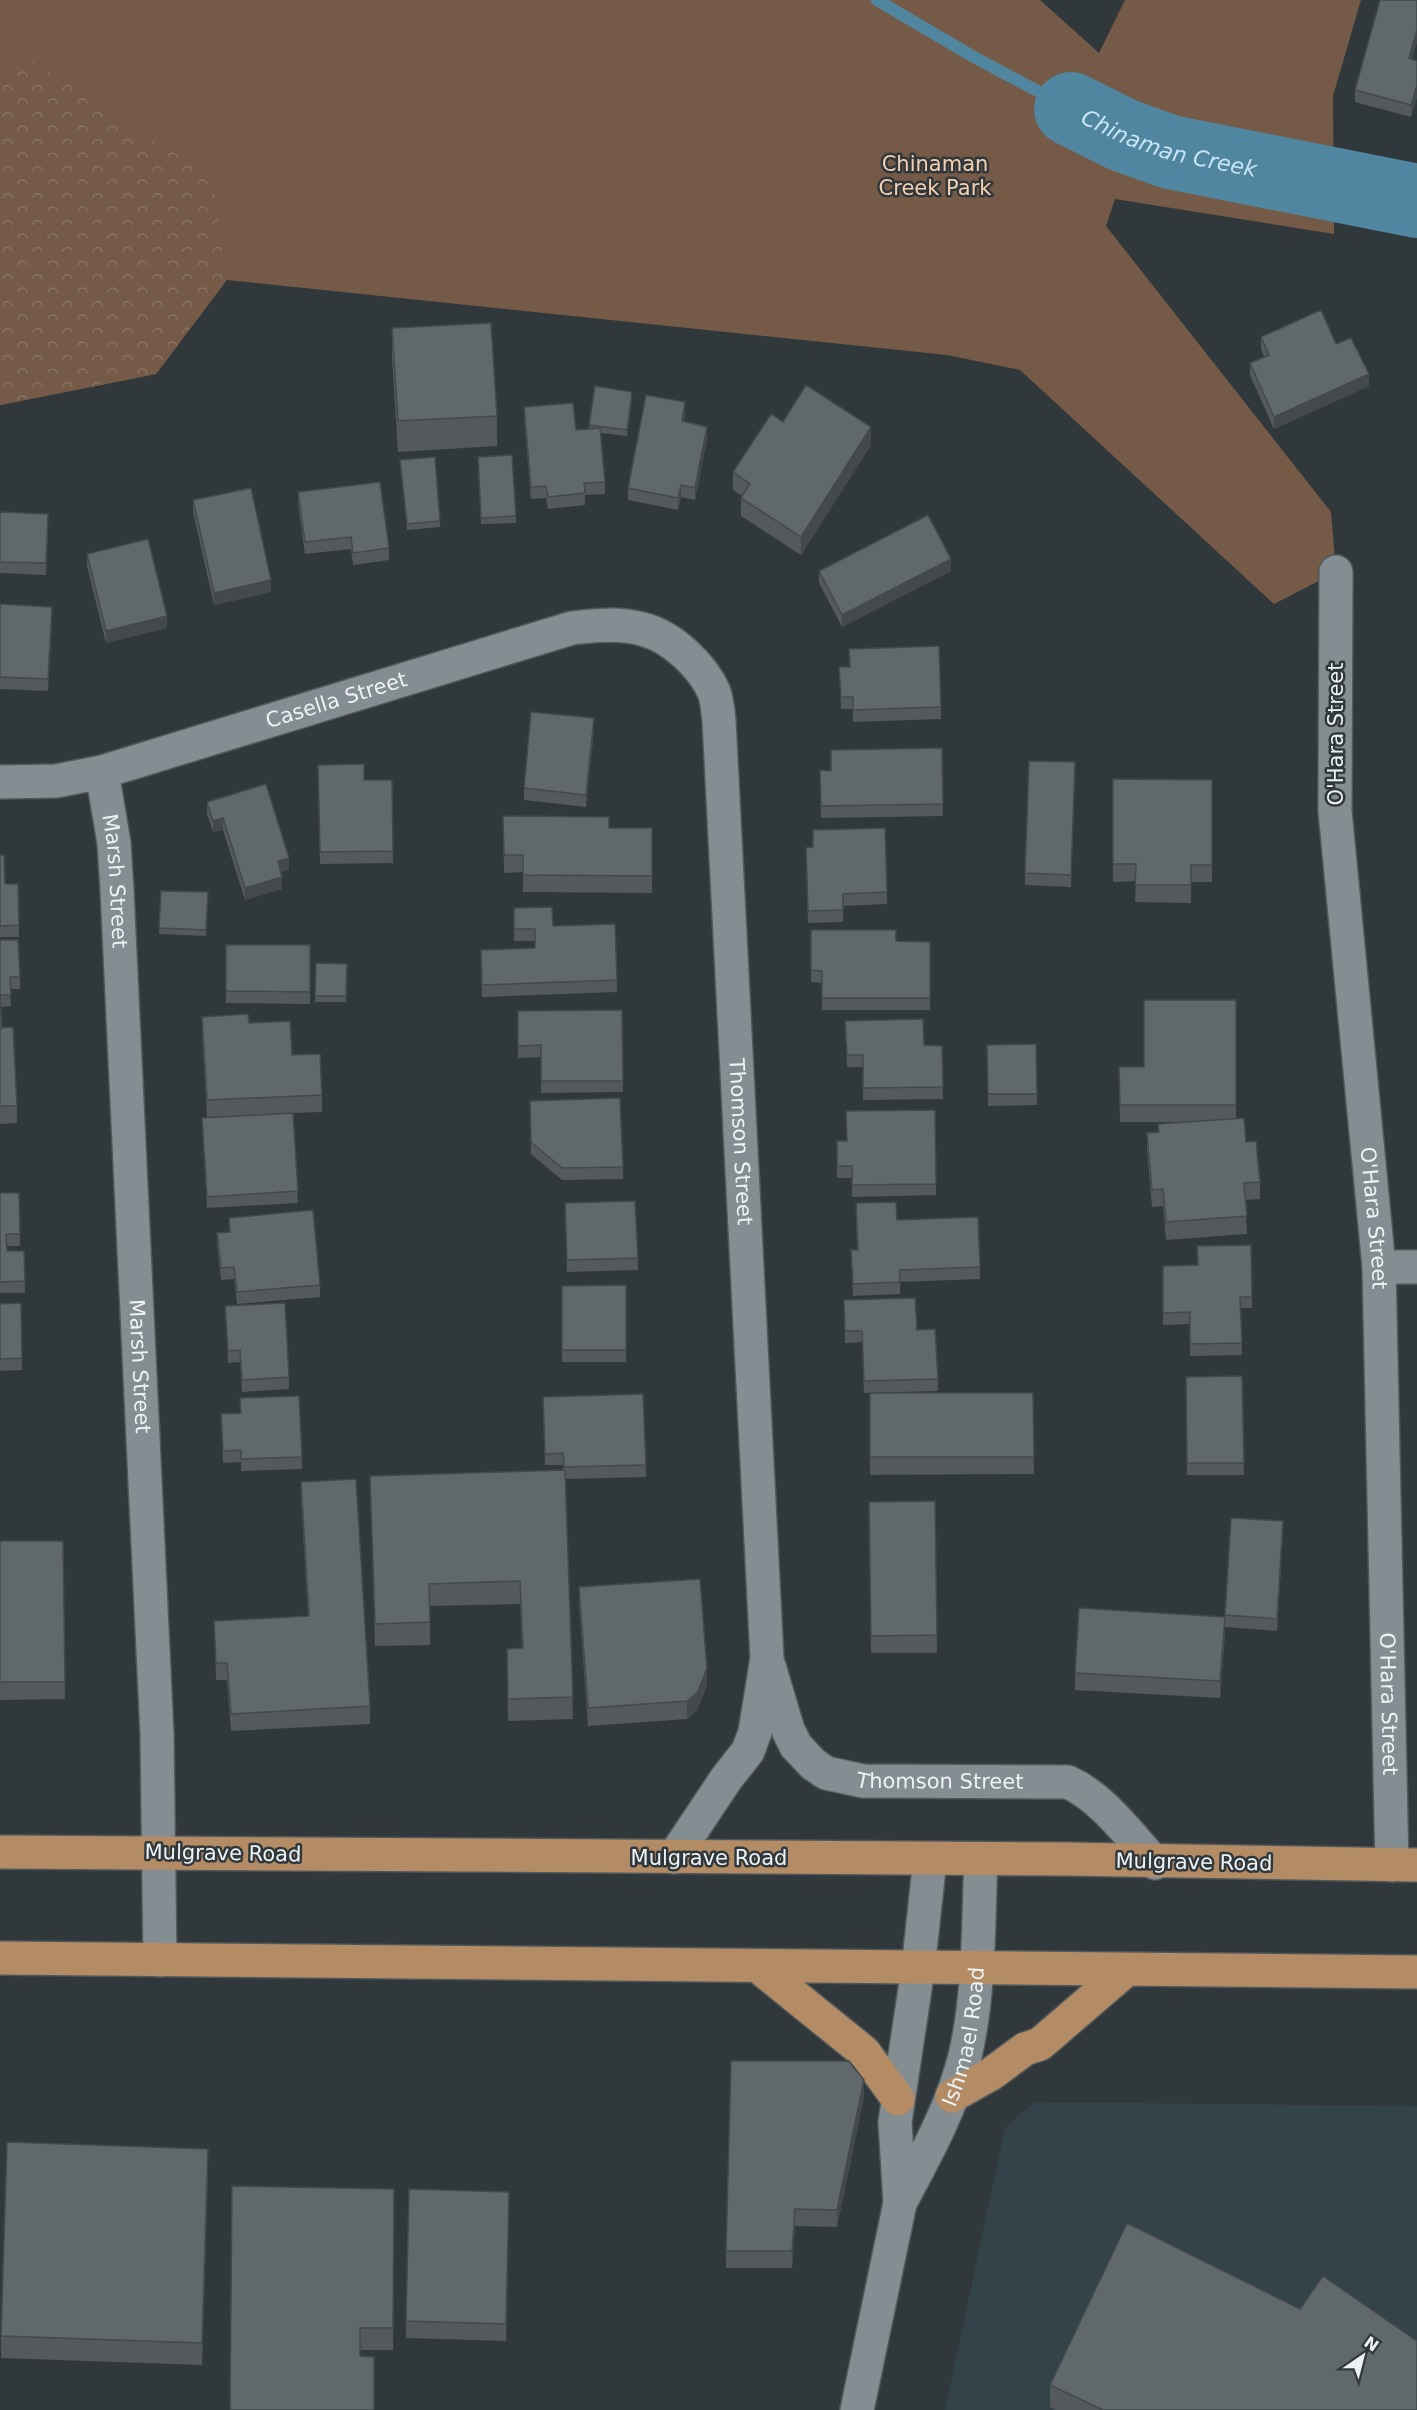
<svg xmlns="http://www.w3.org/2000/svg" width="1417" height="2410" font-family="'DejaVu Sans',sans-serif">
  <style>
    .built { fill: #344249 }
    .green { fill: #755b47 }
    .forest { fill: url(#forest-crowns) }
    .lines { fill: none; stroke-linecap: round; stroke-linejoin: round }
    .stream { stroke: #5186a0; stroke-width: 12 }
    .river { stroke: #5186a0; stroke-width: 74 }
    .minor-casing { stroke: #505759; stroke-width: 36 }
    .major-casing { stroke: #505759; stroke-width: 36 }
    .minor { stroke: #848d91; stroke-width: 33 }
    .major { stroke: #b38b65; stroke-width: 33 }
    .wall { fill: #53595d }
    .shaded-wall { fill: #43494c }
    .building { fill: #60686c; stroke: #43494c; stroke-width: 1.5 }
    .labels { text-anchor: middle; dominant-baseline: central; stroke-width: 5; stroke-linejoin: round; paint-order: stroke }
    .park-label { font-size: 21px; fill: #f6cfb1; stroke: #31383c }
    .street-label { font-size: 21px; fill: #edf2f4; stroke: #31383c }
    .water-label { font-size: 22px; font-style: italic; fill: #c6e5f5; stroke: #31383c }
  </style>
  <defs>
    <pattern id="forest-crowns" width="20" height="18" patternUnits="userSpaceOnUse" patternTransform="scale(1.5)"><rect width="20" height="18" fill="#755b47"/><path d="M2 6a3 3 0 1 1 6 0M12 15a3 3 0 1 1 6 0" fill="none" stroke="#897362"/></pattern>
  </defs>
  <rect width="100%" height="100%" fill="#31383c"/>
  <!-- built -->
  <path class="built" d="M1034 2102 1417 2106V2410H945L1005 2128Z"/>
  <!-- green -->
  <path class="green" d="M0 0H1040L1099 53 1125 0H1361L1333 96 1334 234 1115 199 1106 226 1331 512 1336 572 1274 604 1020 370 947 355 227 280 156 374 0 405Z"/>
  <!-- forest -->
  <path class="forest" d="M32 61 212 177 226 280 156 374 0 405V78Z"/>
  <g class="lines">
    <!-- stream -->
    <path class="stream" d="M877 0 972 56 1071 109"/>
    <!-- river -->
    <path class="river" id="s1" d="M1071 109 1123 135 1170 152 1417 201"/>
    <!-- minor casing -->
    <g class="minor-casing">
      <g id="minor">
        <path id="s2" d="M1336 572 1335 811 1379 1267 1392 1865"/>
        <path id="s3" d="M102 772 114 843 117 890 157 1734 160 1960"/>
        <path id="s4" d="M0 782 56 781 102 772 572 628C595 625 619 623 642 629 671 636 702 665 714 692 717 700 718 711 719 720L767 1658 755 1732 748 1751 726 1779 674 1857"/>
        <path d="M1379 1267H1417"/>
        <path id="s5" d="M769 1666 788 1730 796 1746 813 1764 826 1773 863 1781 1068 1782C1103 1798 1129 1835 1155 1863"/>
        <path id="s6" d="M900 2203C925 2156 952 2108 965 2056 980 1992 978 1924 981 1859"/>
        <path d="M857 2410 900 2203 895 2122 918 1969 930 1859"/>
      </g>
    </g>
    <!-- major casing -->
    <g class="major-casing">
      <path id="major" d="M0 1852 1066 1859 1417 1865
        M0 1958 1417 1972
        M759 1967 864 2052 898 2099
        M952 2096 991 2074 1025 2049 1040 2044 1126 1970"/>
    </g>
    <!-- minor -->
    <use href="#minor" class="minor"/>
    <!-- major -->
    <use href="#major" class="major"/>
  </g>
  <!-- wall -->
  <path class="wall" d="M1417 0V42L1412 59 1417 61V97L1411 117 1355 102V90Z
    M392 328 497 416V446L398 452 392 358Z
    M1261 337 1336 344 1369 386 1274 429 1250 375V363L1264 357 1261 349Z
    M632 398 627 436 600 433 605 482V494L585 495V505L548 509 546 498 531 499 524 419V407L576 430 589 429V425Z
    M685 414 684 422 707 439 695 500 681 497 678 510 628 500V488Z
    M783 422 871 445 801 555 741 516V498L742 496 733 490V472Z
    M400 460 440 521V527L407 530Z
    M478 463 516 516V523L481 524Z
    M298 492 389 548V560L353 565 351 549 305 554 298 504Z
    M193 500 271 592 214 605 193 512Z
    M0 512 48 526 46 575 0 573Z
    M87 554 167 628 106 643 87 566Z
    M819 571H951L842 627 819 583Z
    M0 604 52 619 48 691 0 689Z
    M849 649 941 707V719L853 722V709H841L839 667H849Z
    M594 730 586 807 524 800V788Z
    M942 748 943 816 821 818 820 770 831 771Z
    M318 765 364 780H392L393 863 320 864Z
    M1075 774 1071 887 1025 885V873Z
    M1113 779 1212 780V882H1191V903L1135 902 1136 881 1113 882Z
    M207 802 289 870 281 872 282 889 245 900 223 830 213 832 207 814Z
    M503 816 609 828H652V893L523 892V872L504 873Z
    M813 830 887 892V904L843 906V922L808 923 806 848 813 847Z
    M0 855 5 884H18L19 937H0Z
    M161 891 208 892 206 936 159 934Z
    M514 908 553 926 617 980V992L482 997 481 950 535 948V941H514Z
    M811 930 896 941 930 942V1010H822V983L811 982Z
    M0 940 20 977V989H10L11 1006 1 1007 2 1028 17 1106V1123L0 1124Z
    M226 945H310V1004L226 1003Z
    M316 963 347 964 346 1002H315Z
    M1236 1000V1119L1246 1142 1260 1182V1199L1245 1200 1247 1234 1166 1240 1163 1206 1152 1207 1147 1150V1133L1158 1132V1124L1185 1122H1120L1119 1067H1144Z
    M622 1010 623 1092 541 1093V1057L518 1058V1011Z
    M202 1017 249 1023 292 1055 322 1095V1112L293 1113 298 1203 207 1208 202 1118 290 1113 207 1117 202 1034Z
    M845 1021 924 1045 942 1046 943 1099 863 1100V1067H847Z
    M1036 1044 1037 1105 988 1106 987 1045Z
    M530 1101 623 1167V1179L562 1180 531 1154Z
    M935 1110 936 1195 852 1197V1178H837V1141H847Z
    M0 1193H19L20 1246H7V1251H24L25 1293H0Z
    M565 1203 638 1258V1270L567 1272Z
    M856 1203 897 1220 980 1267V1279L900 1282V1294L853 1296 851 1250H857Z
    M229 1218 320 1285V1297L237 1304 234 1279 221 1280 217 1245V1233L229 1232Z
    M1251 1245 1252 1308H1241L1242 1355 1190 1356V1324L1163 1325V1266L1198 1265Z
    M626 1285V1362H562V1286Z
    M844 1300 917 1330 938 1379V1391L864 1393 862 1342 845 1343Z
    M21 1303 22 1370 0 1371V1304Z
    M225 1306 289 1377V1389L242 1392 240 1362 228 1363Z
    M1242 1376 1244 1475H1187L1186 1377Z
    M870 1393H1033L1034 1474 870 1475Z
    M543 1409 646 1465V1477L565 1479 573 1719 508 1721 507 1649 522 1648 520 1604 430 1606V1645L375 1646 370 1476 563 1470V1465H545Z
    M221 1414 302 1457V1469L241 1471V1462L223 1463Z
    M301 1482 370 1706V1724L231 1731 227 1680H216L214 1621 308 1616 301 1500Z
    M869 1502 937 1635V1653H871Z
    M1283 1533 1277 1631 1225 1627V1615Z
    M0 1541H63L65 1699 0 1700Z
    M579 1587 707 1686 697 1710 687 1719 588 1726 579 1604Z
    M1225 1634 1220 1698 1075 1690V1673Z
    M864 2097 837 2227 795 2226 792 2268H726V2251Z
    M208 2172 202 2365 1 2358V2336Z
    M394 2189 393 2350H360L230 2410Z
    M509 2209 506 2341 406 2338V2321Z
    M1300 2309 1417 2410H1056L1050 2407V2385Z"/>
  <!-- shaded-wall -->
  <path class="shaded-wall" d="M1417 30V42L1409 70V58Z
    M1417 85V97L1411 117V105Z
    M1369 374V386L1274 429V417Z
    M632 392V398L627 436V430Z
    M685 402V414L682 433V421Z
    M707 427V439L695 500V488Z
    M871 427V445L801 555V537Z
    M681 485V497L678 510V498Z
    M951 559V571L842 627V615Z
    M271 580V592L214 605V593Z
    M52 607V619L48 691V679Z
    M167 616V628L106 643V631Z
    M594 718V730L586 807V795Z
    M223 818V830L213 832V821Z
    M289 858V870L278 873V861Z
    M282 877V889L245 900V888Z
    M1283 1521V1533L1277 1631V1619Z
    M1225 1617V1634L1220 1698V1681Z
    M707 1669V1686L697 1710 687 1719V1701Z
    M864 2080V2097L837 2227V2210Z
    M208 2149V2172L202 2365V2343Z
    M795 2209V2226L792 2268V2251Z"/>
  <!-- building -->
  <path class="building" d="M1380 0H1417V30L1409 58 1417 61V85L1411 105 1355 90Z
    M1321 310 1336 344 1351 338 1369 374 1274 417 1250 363 1269 355 1261 337Z
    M491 323 497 416 398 421 392 328Z
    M806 385 871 427 801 537 741 498 750 484 733 472 771 414 783 422Z
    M595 386 632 392 627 430 589 425Z
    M646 395 685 402 682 421 707 427 695 488 681 485 678 498 628 488Z
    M573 403 576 430 600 428 605 482 584 483 585 493 548 497 546 486 531 487 524 407Z
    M512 455 516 516 481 518 478 457Z
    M435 457 440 521 407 524 400 460Z
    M380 482 389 548 353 553 351 537 305 542 298 492Z
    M251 488 271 580 214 593 193 500Z
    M0 512 48 514 46 563 0 562Z
    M928 515 951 559 842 615 819 571Z
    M148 539 167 616 106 631 87 554Z
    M0 604 52 607 48 679 0 677Z
    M939 646 941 707 853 710V697H841L839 667H850L849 649Z
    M531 712 594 718 586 795 524 788Z
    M942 748 943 804 821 806 820 770 831 771V750Z
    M1029 761 1075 762 1071 875 1025 873Z
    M364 764V780H392L393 851 320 852 318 765Z
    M1113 779 1212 780V865H1191V885H1135L1136 864H1113Z
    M266 784 289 858 278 861 282 877 245 888 223 818 213 821 207 802Z
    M503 816 609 817V828H652V876L523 875V855H504Z
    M885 828 887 892 843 894V910L808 911 806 848 813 847V830Z
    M0 855H4L5 884H18L19 925 0 926Z
    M161 891 208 892 206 930 159 928Z
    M552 907 553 926 615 924 617 980 482 985 481 950 535 948V929H514V908Z
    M811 930H896V941L930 942V998H822V971L811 970Z
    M0 940H18L20 977H10L11 995H0L2 1025H0Z
    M226 945H310V992L226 991Z
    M316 963 347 964 346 996H315Z
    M1144 1000H1236V1105H1120L1119 1067H1144Z
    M622 1010 623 1081H541V1045L518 1046V1011Z
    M248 1014 249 1023 290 1021 292 1055 320 1054 322 1095 207 1100 202 1017Z
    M923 1019 924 1045 942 1046 943 1087 863 1088V1055H847L845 1021Z
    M13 1027 17 1106H0V1028Z
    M1036 1044 1037 1094H988L987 1045Z
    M620 1098 623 1167 562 1168 531 1142 530 1101Z
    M935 1110 936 1184 852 1185V1166H837V1141H847L846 1111Z
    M293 1113 298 1191 207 1197 202 1118Z
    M1244 1118 1246 1142 1256 1141 1260 1182 1244 1183 1247 1216 1166 1222 1163 1189 1152 1190 1147 1133 1159 1132 1158 1124Z
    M0 1193H19L20 1234H6L7 1251H24L25 1281 0 1282Z
    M635 1201 638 1258 567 1260 565 1203Z
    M896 1202 897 1220 978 1217 980 1267 900 1270V1282L853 1284 851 1250H858L856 1203Z
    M313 1210 320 1285 237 1292 234 1267 221 1268 217 1233 230 1232 229 1218Z
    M1251 1245 1252 1297H1240L1242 1343 1190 1344V1312L1163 1313V1266L1198 1265 1197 1246Z
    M626 1285V1350H562V1286Z
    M915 1298 917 1330 935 1329 938 1379 864 1381 862 1331H845L844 1300Z
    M21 1303 22 1358 0 1359V1304Z
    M285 1303 289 1377 242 1380 240 1350 228 1351 225 1306Z
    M1242 1376 1244 1463H1187L1186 1377Z
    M870 1393H1033L1034 1457H870Z
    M643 1394 646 1465 564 1467 563 1453 545 1454 543 1397Z
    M299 1396 302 1457 241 1459V1450L223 1451 221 1414 241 1413 240 1398Z
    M565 1470 573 1697 508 1699 507 1649 523 1648 520 1581 429 1584 430 1622 375 1624 370 1476Z
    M356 1479 370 1706 231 1714 227 1663H216L214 1621 309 1616 301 1482Z
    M935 1501 937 1635 871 1636 869 1502Z
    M1231 1518 1283 1521 1277 1619 1225 1615Z
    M0 1541H63L65 1682H0Z
    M700 1579 707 1669 697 1693 687 1701 588 1708 579 1587Z
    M1079 1608 1225 1617 1220 1681 1075 1673Z
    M731 2061H849L864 2080 837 2210 795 2209 792 2251H726Z
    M7 2142 208 2149 202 2343 1 2336Z
    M232 2186 394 2189 393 2328H360V2356L374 2357V2410H230Z
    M409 2189 509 2192 506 2324 406 2321Z
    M1127 2223 1300 2309 1323 2276 1417 2341V2410H1103L1050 2385Z"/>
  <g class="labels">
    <!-- park labels -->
    <g class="park-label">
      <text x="935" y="164">Chinaman<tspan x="935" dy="24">Creek Park</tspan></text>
    </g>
    <!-- street labels -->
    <g class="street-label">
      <text stroke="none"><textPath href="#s4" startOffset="348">Casella Street</textPath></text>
      <text transform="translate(1336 734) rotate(-90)">O'Hara Street</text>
      <text stroke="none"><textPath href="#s3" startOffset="110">Marsh Street</textPath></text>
      <text stroke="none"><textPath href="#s4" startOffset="1214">Thomson Street</textPath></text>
      <text stroke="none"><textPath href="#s2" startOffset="648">O'Hara Street</textPath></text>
      <text stroke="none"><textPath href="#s3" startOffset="596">Marsh Street</textPath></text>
      <text stroke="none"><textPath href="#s2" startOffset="1134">O'Hara Street</textPath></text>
      <text stroke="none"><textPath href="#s5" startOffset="240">Thomson Street</textPath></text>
      <text transform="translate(223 1853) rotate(1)">Mulgrave Road</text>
      <text x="709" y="1858">Mulgrave Road</text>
      <text transform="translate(1194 1862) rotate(1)">Mulgrave Road</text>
      <text stroke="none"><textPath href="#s6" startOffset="180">Ishmael Road</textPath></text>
    </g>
    <!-- water labels -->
    <g class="water-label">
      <text stroke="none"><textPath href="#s1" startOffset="105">Chinaman Creek</textPath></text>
    </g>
  </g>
  <!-- north arrow -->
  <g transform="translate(1363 2356) rotate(35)" stroke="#31383c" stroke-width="4.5" paint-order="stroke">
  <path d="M0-4.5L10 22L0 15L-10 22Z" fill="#edf2f4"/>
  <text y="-9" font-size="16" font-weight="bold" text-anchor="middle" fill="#edf2f4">N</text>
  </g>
</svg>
